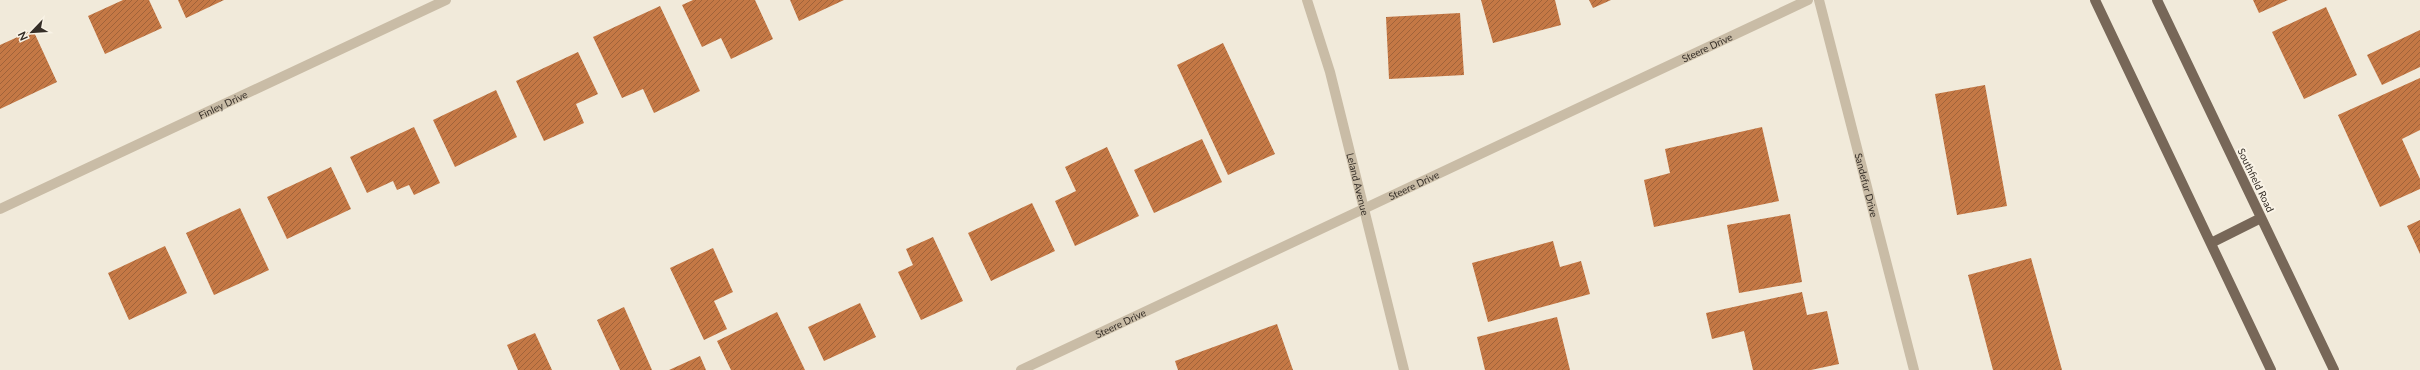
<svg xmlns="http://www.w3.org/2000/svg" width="2420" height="370" font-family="Lato,sans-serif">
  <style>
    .building { fill: url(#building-hatch) }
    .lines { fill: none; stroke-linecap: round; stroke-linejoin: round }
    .minor { stroke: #c9bca6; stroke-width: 10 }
    .major { stroke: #776758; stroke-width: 10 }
    .labels { text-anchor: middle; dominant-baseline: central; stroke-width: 4; stroke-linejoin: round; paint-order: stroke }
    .street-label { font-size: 10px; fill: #352e27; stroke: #f9f3e6 }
  </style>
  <defs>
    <pattern id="building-hatch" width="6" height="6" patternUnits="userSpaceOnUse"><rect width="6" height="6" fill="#c47845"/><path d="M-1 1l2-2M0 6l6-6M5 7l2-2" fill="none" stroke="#a0633a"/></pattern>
  </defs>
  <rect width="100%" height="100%" fill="#f1eada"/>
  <!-- building -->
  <path class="building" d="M123 0H149L162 28 105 54 88 16Z
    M178 0H224L186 18Z
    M693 0H755L773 39 731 59 721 38 702 47 682 5Z
    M790 0H844L799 21Z
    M1481 0H1555L1561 25 1493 43Z
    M1589 0H1611L1593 8Z
    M2253 0H2288L2259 13Z
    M660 6 700 91 654 113 643 89 622 98 593 37Z
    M2326 7 2357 75 2304 99 2272 32Z
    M1460 13 1464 75 1389 79 1386 17Z
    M33 30 57 82 0 109V45Z
    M2420 30V67L2382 85 2367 55Z
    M1223 43 1275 154 1228 175 1177 65Z
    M578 52 598 94 576 104 584 123 544 141 516 81Z
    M2420 78V130L2402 139 2420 179V189L2380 207 2338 115Z
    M1985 85 2007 206 1957 215 1935 94Z
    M496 90 517 137 455 167 433 120Z
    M414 127 440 183 414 195 409 185 397 190 393 181 367 193 350 157Z
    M1762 127 1779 201 1654 227 1644 180 1670 173 1665 149Z
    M1202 139 1222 182 1154 213 1134 170Z
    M1107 147 1139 216 1075 246 1055 201 1076 191 1065 167Z
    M331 167 351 209 287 239 267 197Z
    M1032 203 1055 251 991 281 968 233Z
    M240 208 269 270 214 295 186 233Z
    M1790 214 1802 282 1739 293 1727 225Z
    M2420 220V254L2407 226Z
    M933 237 963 301 921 320 898 272 913 265 906 249Z
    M1553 241 1560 267 1581 261 1590 294 1488 322 1472 263Z
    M165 246 187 293 129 320 108 273Z
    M713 248 733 292 714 301 727 329 704 340 670 268Z
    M2031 258 2062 370H1993L1968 275Z
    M1802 292 1807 315 1827 311 1839 364 1811 370H1753L1744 331 1712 339 1706 313Z
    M860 303 876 337 824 361 808 327Z
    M624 307 652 370H620L597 320Z
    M777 312 805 370H731L717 341Z
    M1557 317 1570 370H1485L1477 337Z
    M1277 324 1293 370H1178L1175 361Z
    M535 333 552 370H518L507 345Z
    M700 356 706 370H669Z"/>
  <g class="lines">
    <!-- minor -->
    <g class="minor">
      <path id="s1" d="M1307 0 1330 72 1404 370"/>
      <path id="s2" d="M1819 0 1914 370"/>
      <path id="s3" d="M0 209 446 0"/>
      <path id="s4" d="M1021 370 1808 0"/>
    </g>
    <!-- major -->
    <path class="major" d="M2095 0 2271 370
      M2157 0 2334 370
      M2211 243 2261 218"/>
  </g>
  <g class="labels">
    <!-- street labels -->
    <g class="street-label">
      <text stroke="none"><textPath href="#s4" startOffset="758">Steere Drive</textPath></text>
      <text stroke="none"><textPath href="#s3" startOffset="246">Finley Drive</textPath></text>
      <text transform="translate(2256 180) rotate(64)">Southfield Road</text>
      <text stroke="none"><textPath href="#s1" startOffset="191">Leland Avenue</textPath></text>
      <text stroke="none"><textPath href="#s4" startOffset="434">Steere Drive</textPath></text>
      <text stroke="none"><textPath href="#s2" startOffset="191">Sandefur Drive</textPath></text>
      <text stroke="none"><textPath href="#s4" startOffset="110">Steere Drive</textPath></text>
    </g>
  </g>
  <!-- north arrow -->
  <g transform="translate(32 32) rotate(245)" stroke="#f9f3e6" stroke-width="3" paint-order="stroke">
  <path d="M0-3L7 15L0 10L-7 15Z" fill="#352e27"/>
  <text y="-6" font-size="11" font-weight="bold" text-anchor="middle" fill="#352e27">N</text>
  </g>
</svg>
